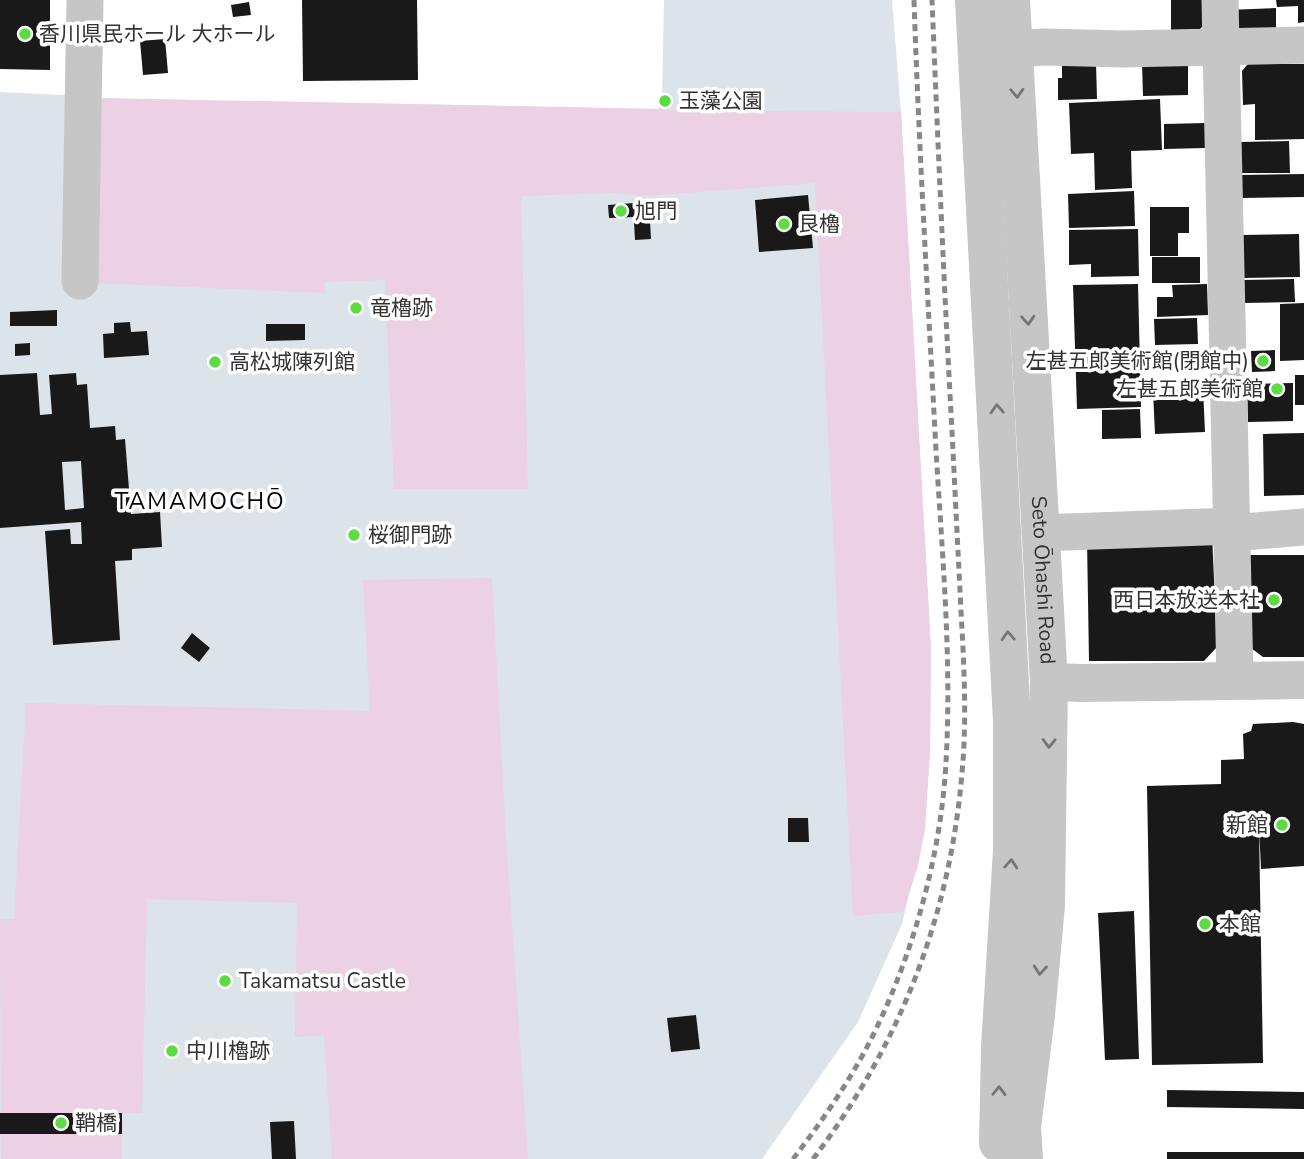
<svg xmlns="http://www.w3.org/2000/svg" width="1304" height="1159" font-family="'Nunito Sans','Noto Sans JP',sans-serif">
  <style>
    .green { fill: #dce3e9 }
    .water { fill: #ecd0e4 }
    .building { fill: #191919; fill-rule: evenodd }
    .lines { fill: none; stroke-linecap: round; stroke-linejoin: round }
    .minor { stroke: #c6c6c6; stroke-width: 37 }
    .tertiary { stroke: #c6c6c6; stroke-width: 38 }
    .rail { stroke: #878787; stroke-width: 5; stroke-dasharray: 7 5; stroke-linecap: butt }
    .oneway { stroke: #757575 }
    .poi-dot { fill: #5cdb43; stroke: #fff; stroke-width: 2.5 }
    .labels { text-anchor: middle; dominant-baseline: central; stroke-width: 7; stroke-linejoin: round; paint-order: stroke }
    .poi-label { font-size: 21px; fill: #323232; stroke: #fff; text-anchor: start }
    .street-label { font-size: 21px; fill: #323232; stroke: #fff }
    .neighbourhood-label { font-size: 23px; letter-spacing: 2px; fill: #000; stroke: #fff }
  </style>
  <rect width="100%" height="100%" fill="#fff"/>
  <!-- green -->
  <path class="green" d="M664 0H892L901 112 931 650 930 750 925 829 902 924 858 1022 762 1159H0V92L84 96 96 98 658 109 662 100Z"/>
  <!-- water -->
  <path class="water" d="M96 98 659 109 686 111 901 112 931 650 930 750 925 829 918 866 903 912 853 916 815 183 645 196 613 193 521 196 528 489H394L385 280 325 282V293L95 283Z
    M492 578 506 837 528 1159H332L324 1035 295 1037 297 903 147 899 142 1113H122V1159H1L0 919H14L26 703 370 711 363 580Z"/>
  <!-- building -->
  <path class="building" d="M0 0H50V70L0 69Z
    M302 0H417L418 80 303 81Z
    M1171 0H1203L1204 25 1194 35H1171Z
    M1276 0H1304V22L1298 23V6L1277 7Z
    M249 2 251 15 233 17 231 5Z
    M1276 8V33L1239 34 1227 10Z
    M165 39 168 73 143 75 140 41Z
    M1096 63 1097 99 1058 100V78H1062V64Z
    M1142 63H1188V95L1143 96Z
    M1248 64H1304V139L1255 140V104L1243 105 1242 71Z
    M1160 99 1162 150 1131 151 1132 188 1095 190 1094 153 1071 154 1069 103Z
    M1206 123V148L1164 149V124Z
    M1289 141 1290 173H1241V142Z
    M1304 174V197L1240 198V175Z
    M1134 191 1135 226 1069 228 1068 194Z
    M808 195 813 248 759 252 755 200Z
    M634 203 635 217 609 218 608 205Z
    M1150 207H1189V233H1178V256H1150Z
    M650 221 651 239 635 240 634 222Z
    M1138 229 1139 276 1091 277V264L1069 265V230Z
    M1299 234 1300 277 1242 278 1241 235Z
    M1152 257H1200V283H1152Z
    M1294 279 1295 302 1242 303 1241 280Z
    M1138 284 1141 407 1077 409 1073 285Z
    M1207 284 1208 315 1157 317V297H1173L1172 285Z
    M1304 303V360L1280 361V304Z
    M57 310V326H10V312Z
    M1197 318 1198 344 1155 345 1154 319Z
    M130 322 131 332 147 331 149 355 104 358 103 334 114 333V323Z
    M266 324H305V340L266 341Z
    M30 343V355L15 356V344Z
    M1275 350V371L1252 372 1251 351Z
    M37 373 40 415 52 414 49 375 76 373 77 385 87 384 90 428 115 426 116 440 125 439 131 514 160 512 162 547 132 549V560L115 561 120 640 53 645 45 531 70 529 71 544H82L81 522 0 528V375ZM81 461 84 508 65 510 62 462Z
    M1295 375H1304V405H1295Z
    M1293 383V421L1248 422 1247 384Z
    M1203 388 1205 432 1155 434 1153 391Z
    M1140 409 1141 438 1102 439V410Z
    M1304 433V495L1264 496 1263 434Z
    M1212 534 1217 647 1204 661H1089L1087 539Z
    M1241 555H1304V657H1263L1247 645Z
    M192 633 210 648 199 662 181 648Z
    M1293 722 1304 724V866L1261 869 1259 828 1263 1063 1152 1065 1147 786 1221 784V760L1244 759 1243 734 1251 731 1253 724Z
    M788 818H808L809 842H788Z
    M1134 911 1139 1059 1105 1060 1098 913Z
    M696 1015 700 1049 671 1052 667 1018Z
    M1167 1090 1304 1092V1109L1167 1107Z
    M0 1113H122V1134H0Z
    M294 1121 296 1159H272L270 1122Z
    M1167 1152H1304V1159H1167Z"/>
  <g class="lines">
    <!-- minor -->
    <path class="minor" d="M1220 0 1235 680
      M983 51 1045 47 1123 49 1304 45
      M80 281 85 0
      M1040 533 1232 526
      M1232 533 1304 527"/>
    <!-- tertiary -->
    <g class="tertiary">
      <path d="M974 0 1012 721V850L1000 1048 998 1143"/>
      <path id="s1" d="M1011 0 1049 682 1046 905 1036 1015 1022 1127 1024 1159"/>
      <path d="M1049 682 1082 683 1304 680"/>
    </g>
    <!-- rail -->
    <path class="rail" d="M793 1159C820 1124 845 1088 866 1049 911 963 941 858 946 762 952 658 942 553 936 450 928 300 919 150 914 0
      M813 1159C900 1045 950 916 962 773 967 719 964 665 961 611 958 551 955 491 952 431 944 288 938 144 932 0"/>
  </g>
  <!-- one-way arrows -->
  <defs><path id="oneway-chevron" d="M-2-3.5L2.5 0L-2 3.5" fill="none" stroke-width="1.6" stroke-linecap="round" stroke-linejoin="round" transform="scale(1.75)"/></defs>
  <g class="oneway">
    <use href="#oneway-chevron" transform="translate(1017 93) rotate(88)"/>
    <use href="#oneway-chevron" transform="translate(1028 320) rotate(87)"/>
    <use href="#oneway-chevron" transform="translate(997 409) rotate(-93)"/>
    <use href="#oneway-chevron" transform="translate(1008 636) rotate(-93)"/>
    <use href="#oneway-chevron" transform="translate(1049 743) rotate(91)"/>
    <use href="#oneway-chevron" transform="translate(1011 864) rotate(-86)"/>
    <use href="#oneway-chevron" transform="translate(1040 970) rotate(95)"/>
    <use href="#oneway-chevron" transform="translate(999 1091) rotate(-89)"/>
  </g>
  <!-- markers -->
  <g class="poi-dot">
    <circle cx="25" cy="34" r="7"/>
    <circle cx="665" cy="101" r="7"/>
    <circle cx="621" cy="211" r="7"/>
    <circle cx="784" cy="224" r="7"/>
    <circle cx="356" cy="308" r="7"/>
    <circle cx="1263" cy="361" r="7"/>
    <circle cx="215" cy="362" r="7"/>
    <circle cx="1277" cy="389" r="7"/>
    <circle cx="354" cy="535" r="7"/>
    <circle cx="1274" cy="600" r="7"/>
    <circle cx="1282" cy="825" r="7"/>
    <circle cx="1205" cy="924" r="7"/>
    <circle cx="225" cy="981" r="7"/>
    <circle cx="172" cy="1051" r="7"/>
    <circle cx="61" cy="1123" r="7"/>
  </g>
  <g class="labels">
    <!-- poi labels -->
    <g class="poi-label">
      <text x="39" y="34">香川県民ホール 大ホール</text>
      <text x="679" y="101">玉藻公園</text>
      <text x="635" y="211">旭門</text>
      <text x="798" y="224">艮櫓</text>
      <text x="370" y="308">竜櫓跡</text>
      <text x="1249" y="361" text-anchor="end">左甚五郎美術館(閉館中)</text>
      <text x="229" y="362">高松城陳列館</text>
      <text x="1263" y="389" text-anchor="end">左甚五郎美術館</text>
      <text x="368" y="535">桜御門跡</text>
      <text x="1260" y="600" text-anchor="end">西日本放送本社</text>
      <text x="1268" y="825" text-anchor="end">新館</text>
      <text x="1219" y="924">本館</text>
      <text x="239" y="981">Takamatsu Castle</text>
      <text x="186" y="1051">中川櫓跡</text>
      <text x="75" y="1123">鞘橋</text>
    </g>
    <!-- street labels -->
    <g class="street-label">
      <text stroke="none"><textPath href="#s1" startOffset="581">Seto Ōhashi Road</textPath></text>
    </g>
    <!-- neighbourhood labels -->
    <g class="neighbourhood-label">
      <text x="200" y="501">TAMAMOCHŌ</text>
    </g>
  </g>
</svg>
